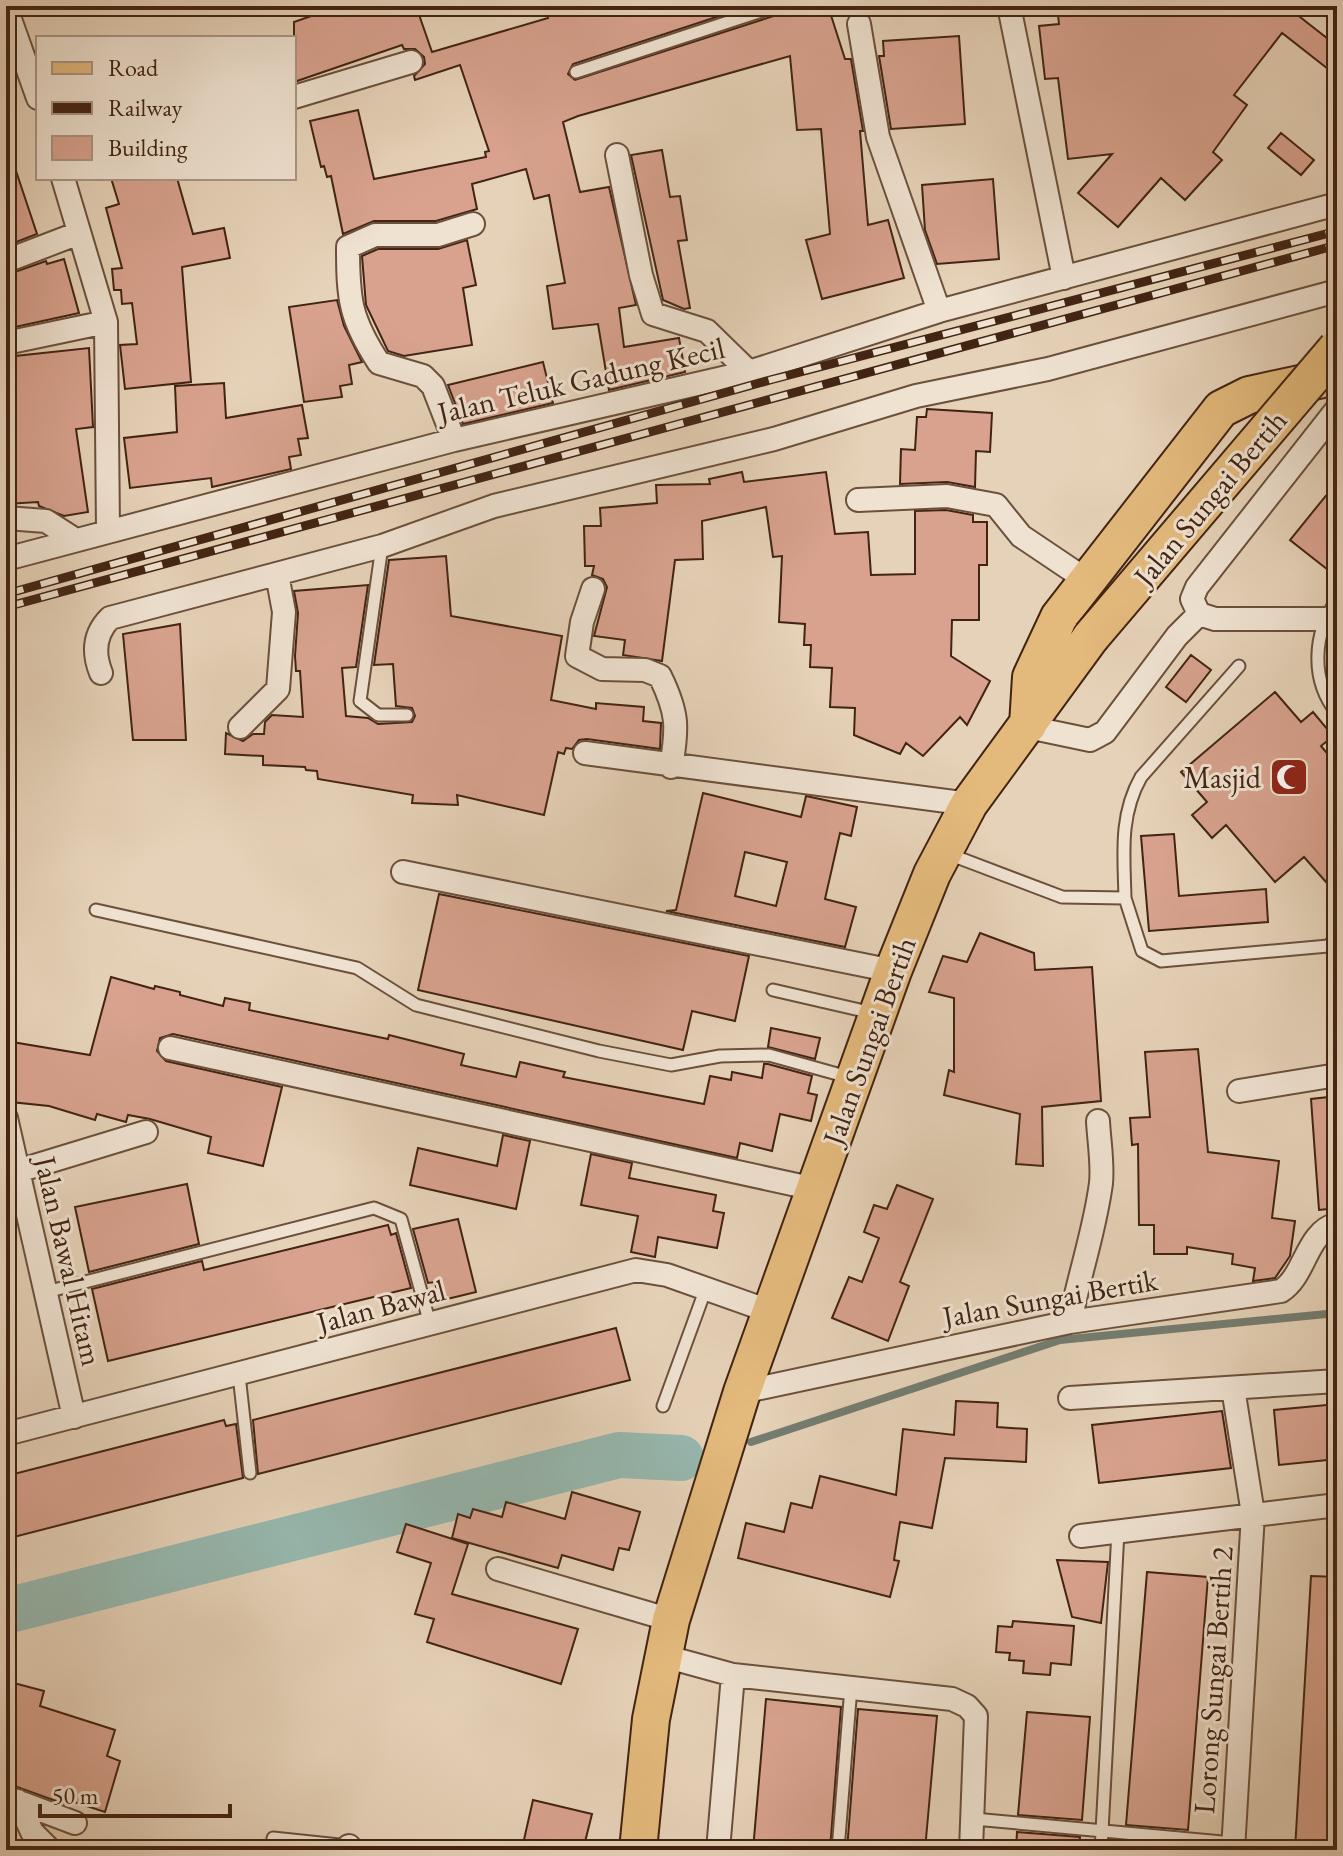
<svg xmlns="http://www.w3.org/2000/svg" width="1343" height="1856" font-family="'EB Garamond',serif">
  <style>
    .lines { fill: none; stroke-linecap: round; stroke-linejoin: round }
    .stream { stroke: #747d71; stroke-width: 8 }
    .river { stroke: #96b8af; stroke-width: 46 }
    .building { fill: #d8a28e; stroke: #422413; stroke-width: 2; fill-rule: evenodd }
    .service-casing { stroke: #6b503c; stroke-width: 15 }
    .minor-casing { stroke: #6b503c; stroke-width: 26 }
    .primary-casing { stroke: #422413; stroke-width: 40 }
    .service { stroke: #efe2d1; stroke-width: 11 }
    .minor { stroke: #efe2d1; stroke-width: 22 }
    .primary { stroke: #e3b97c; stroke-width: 36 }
    .rail-casing { stroke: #422413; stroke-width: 9 }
    .rail { stroke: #efe2d1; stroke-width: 6; stroke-dasharray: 18; stroke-linecap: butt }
    .primary-bridge-casing { stroke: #422413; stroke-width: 40; stroke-linecap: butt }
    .primary-bridge { stroke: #e3b97c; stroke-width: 36 }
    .labels { text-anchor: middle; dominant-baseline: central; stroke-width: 6; stroke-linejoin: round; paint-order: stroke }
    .street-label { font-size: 30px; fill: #422413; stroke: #efe2d1 }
    .poi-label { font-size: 30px; fill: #422413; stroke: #efe2d1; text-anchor: end }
  </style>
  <rect width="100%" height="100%" fill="#e6d2b8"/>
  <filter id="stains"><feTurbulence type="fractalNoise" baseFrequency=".0025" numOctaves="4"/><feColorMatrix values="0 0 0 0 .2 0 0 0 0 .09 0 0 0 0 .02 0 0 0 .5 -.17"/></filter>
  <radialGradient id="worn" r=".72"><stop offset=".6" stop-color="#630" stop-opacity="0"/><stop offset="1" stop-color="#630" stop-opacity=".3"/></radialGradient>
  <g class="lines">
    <!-- stream -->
    <path class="stream" d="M751 1442 1060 1340 1337 1313"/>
    <!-- river -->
    <path class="river" d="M6 1611 619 1455 681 1458"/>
  </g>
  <!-- building -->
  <path class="building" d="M340 6H416L432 52 548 18 547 14 574 6H750L573 64 568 74 575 80 780 14 785 6H828L845 59H851L863 131H860L868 225 888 220 904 278 822 299 806 240 830 234 821 129 797 130 790 56 578 116 563 122 580 192 609 187 636 305 619 308 624 347 679 338 685 372 609 390 598 324 553 329 547 286 565 283 549 195 534 199 526 169 472 184 477 209 436 221H374L343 234 331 176 327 177 324 166 321 167 310 121 358 110 374 179 486 157 485 152 489 151 460 65 415 80 414 76 425 64 424 57 415 49H404L402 45 294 82V22Z
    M1057 6H1286L1337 46V76L1282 33 1234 95 1247 105 1213 152 1222 160 1185 200 1161 178 1118 227 1078 193 1112 154 1068 159 1058 78 1045 79 1039 26 1059 24Z
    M959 36 965 124 891 129 879 56H884L883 41Z
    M1281 133 1314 160 1301 175 1268 148Z
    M662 150 670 197 680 196 687 240 678 241 690 308 684 309 663 300 631 155Z
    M6 153H10L37 234 6 246Z
    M111 178H177L193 234 224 228 230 258 182 267 191 382 125 389 120 345 137 344 132 303 122 304 121 290H114L112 269 122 268 106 208 119 204Z
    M993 179 999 259 937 264 925 230 922 185Z
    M467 240 476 285 463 288 472 345 404 356 388 351 366 305 362 256 378 249H438Z
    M64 259 79 313 6 329V275L46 261 47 264Z
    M337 300 344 326 362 362 349 365 352 384 340 386 342 397 304 402 289 307Z
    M89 348 93 427 76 429 88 512 64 516 39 506 38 502 6 504V357Z
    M543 362 553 403 463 424 448 385Z
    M224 383 226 418 302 405 308 438 298 439 301 455 289 457 291 469 212 487 211 478 130 488 124 438 177 432 175 386Z
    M927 409 992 413 990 452 976 451 975 487 947 482 900 484 901 449 915 450 917 417H926Z
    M742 472 744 482 826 472 835 534 868 532 871 575 915 574V511L946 510 973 515V522H987V565H979V620H952L951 656 990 681 967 725 960 717 923 756 906 743 900 754 854 735 855 708 830 707 832 668 810 667 811 645H804L805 624 779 622 782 556 773 557 766 507 702 521 703 559 675 560 662 661 623 655 625 640 594 636 607 587 603 579 592 575 594 566H585L584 526H601L600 508 657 503 656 485 710 484 709 479Z
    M1337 482V577L1290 540Z
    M446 556 451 616 562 636 551 700 596 709V703L644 707 643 721 661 723 660 749 587 739 579 740 572 749 566 748 564 754 558 752 544 815 457 795 458 805 412 803 413 795 318 779 317 771 306 770 305 767 263 765V756L225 754 226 733 243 741 253 734H264L265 722 272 715 303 717 300 671H296L295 656 298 613 294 591 368 585 356 667 342 668 346 716 368 718 378 724 412 722 415 716 412 708 396 706 393 664 374 665 389 560Z
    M180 624 186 740H133L123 634Z
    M1191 655 1211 670 1186 702 1166 687Z
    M1275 692 1301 722 1313 712 1333 736 1321 746 1337 765V873L1326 882 1304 857 1275 882 1226 825 1212 838 1192 815 1207 802 1181 772Z
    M703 793 801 817 806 796 857 807 851 836 840 833 825 899 856 907 845 947 666 911 676 910ZM745 852 787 862 776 906 735 896Z
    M1174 834 1179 896 1266 889 1268 922 1149 931 1141 836Z
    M439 894 749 956 735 1021 692 1011 683 1050 418 990Z
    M980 933 1034 953 1035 970 1092 967 1101 1101 1042 1107 1043 1166 1016 1164 1020 1114 944 1095 949 1070 954 1072V998L929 992 943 956 967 962Z
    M111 977 154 989 155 986 180 992V995L223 1006 225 998 250 1003 249 1010 388 1039 389 1035 464 1054 461 1065 516 1077 520 1062 565 1072 563 1077 704 1104 710 1076 731 1080 732 1072 762 1078 764 1064H768L812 1076 808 1093 817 1095 811 1121 780 1114 772 1151 740 1143 737 1158 173 1034 160 1038 157 1051 166 1061 282 1087 263 1166 208 1153 211 1137 150 1119 128 1115 126 1122 97 1114 95 1120 49 1106 11 1102 13 1092 6 1091V1041L90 1055Z
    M771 1028 820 1038 815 1059 768 1047Z
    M1198 1049 1208 1152 1279 1161 1272 1218 1295 1221 1290 1256 1275 1278 1253 1281 1255 1268 1232 1264 1233 1254 1187 1247V1254H1154V1225H1139L1138 1144 1132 1145 1130 1118 1150 1117 1145 1052Z
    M1337 1096V1208L1319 1210 1311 1099Z
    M503 1135 530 1141 516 1209 410 1185 418 1148 497 1166Z
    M591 1154 632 1163 629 1178 716 1195 713 1211 724 1213 717 1248 658 1237 655 1257 631 1252 638 1216 581 1205Z
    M187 1184 199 1244 89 1272 75 1207Z
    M897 1185 933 1199 900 1282 909 1286 888 1341 832 1318 849 1277 862 1282 879 1238 864 1232 874 1205 887 1209Z
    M458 1219 476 1292 439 1301 435 1282 428 1283 413 1229Z
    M388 1225 391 1235 396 1233 411 1288 108 1361 92 1289 202 1261 204 1270Z
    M616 1328 630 1380 258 1474 253 1420Z
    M956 1401 998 1403 997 1427 1027 1429 1026 1462 945 1458 932 1528 900 1522 894 1560 899 1561 890 1597 738 1558 746 1523 784 1532 791 1503 812 1508 820 1476 896 1495 903 1429 954 1435Z
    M1337 1404V1459L1279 1465 1274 1410Z
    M1222 1411 1231 1468 1099 1483 1092 1425Z
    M224 1420 226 1426 236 1424 243 1478 6 1539V1476Z
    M572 1492 640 1512 629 1550 619 1548 613 1570 562 1555 558 1568 452 1538 458 1514 470 1518 473 1509 502 1517 506 1502 565 1519Z
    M406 1524 468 1544 452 1594 578 1629 561 1684 427 1642 434 1619 415 1614 431 1563 397 1552Z
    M1057 1560 1108 1562 1101 1623 1072 1617Z
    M1147 1572 1208 1577 1188 1830 1126 1825Z
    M1311 1576 1337 1577V1850H1295Z
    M1013 1621 1074 1626 1071 1665 1051 1663 1050 1675 1023 1673 1024 1661 1009 1660 1010 1653 996 1652 998 1626 1012 1627Z
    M6 1681 44 1691 40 1706 115 1730 107 1756 120 1761 105 1812 68 1800 67 1805 6 1783Z
    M766 1699 841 1707 830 1850H753Z
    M858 1709 937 1716 925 1850H847Z
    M1027 1712 1090 1717 1082 1820 1018 1815Z
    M533 1800 592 1814 583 1850H550L523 1844Z
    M1017 1832 1080 1837 1079 1850H1016Z
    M1125 1842 1186 1847V1850H1124Z"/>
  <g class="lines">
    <!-- service casing -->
    <g class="service-casing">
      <path id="service" d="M576 72 777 6
        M382 546 360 701 378 715H407
        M1337 600C1313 633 1310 680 1337 713
        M946 853 1062 897 1125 898 1142 951 1161 961 1328 946 1337 937
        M1125 898C1124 855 1119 816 1141 777L1239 666
        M96 910 357 968 416 1005 599 1051 671 1065 720 1056 769 1055 848 1077
        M773 990 873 1013
        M46 1292 374 1208 401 1219 430 1324
        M239 1375 250 1473
        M663 1406 706 1288
        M974 1819 1233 1843
        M273 1838 387 1850
        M838 1850 851 1687
        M1101 1850 1118 1531"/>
    </g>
    <!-- minor casing -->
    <g class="minor-casing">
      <path id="minor" d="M1009 6 1064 278
        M6 8 38 98
        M859 24 878 137 939 311
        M294 97 411 62
        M617 155 641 275 653 314 707 331 749 372
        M63 178 106 322 108 530
        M6 261 79 233
        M6 343 106 322
        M1337 409 1197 587 1192 599 1199 614 1215 619H1337
        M454 440 433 386 423 376 379 363C350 319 348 299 348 247L375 235H438L473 224
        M858 500 947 496 996 505 1021 536 1088 581
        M6 518 46 521 74 539
        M6 559 454 440 749 372 939 311 1337 204
        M593 589 582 622 577 656 602 669 645 670 660 676C678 713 678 727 671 767
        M101 673C93 653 94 634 110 618L382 546 494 506 774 439 916 396 1048 369 1337 291
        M240 727 278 689 284 612 277 574
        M1028 727 1090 740 1105 732 1177 636 1199 614
        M585 753 969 804
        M403 872 893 971
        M170 1048 815 1189
        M1239 1091 1337 1075
        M6 1118 74 1417
        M18 1171 146 1132
        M1070 1322C1079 1275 1095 1230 1101 1183 1103 1163 1099 1141 1098 1121
        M1233 1388 1253 1514 1233 1850
        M742 1392 1070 1322 1281 1291C1306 1275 1306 1232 1337 1224
        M1070 1398 1337 1381
        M6 1434 636 1270 667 1275 769 1311
        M1081 1536 1337 1505
        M498 1569 671 1620
        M664 1656 733 1675 952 1699 967 1706 976 1716 971 1850
        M6 1797 75 1823
        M18 1801 32 1832 50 1850
        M348 1850 349 1846
        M718 1850 733 1675"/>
    </g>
    <!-- primary casing -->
    <g class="primary-casing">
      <path id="primary" d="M1028 725 1031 677 1059 617 1221 409 1249 395 1337 376
        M638 1850 651 1719 671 1620 742 1392 893 971 932 874 969 804 1091 637"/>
    </g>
    <!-- service -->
    <use href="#service" class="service"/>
    <!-- minor -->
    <use href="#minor" class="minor"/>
    <!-- primary -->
    <use href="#primary" class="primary"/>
    <!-- rail casing -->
    <g class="rail-casing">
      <path id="rail" d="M6 594 770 380 1337 231
        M6 607 1337 245"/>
    </g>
    <!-- rail -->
    <use href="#rail" class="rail"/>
    <!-- primary-bridge casing -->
    <g class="primary-bridge-casing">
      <path id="primary-bridge" d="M1091 637 1337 348"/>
    </g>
    <!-- primary-bridge -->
    <use href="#primary-bridge" class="primary-bridge"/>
  </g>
  <!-- icons -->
  <defs>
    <g id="mosque-square" transform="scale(2)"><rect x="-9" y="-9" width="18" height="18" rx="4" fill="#8f2418" stroke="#efe2d1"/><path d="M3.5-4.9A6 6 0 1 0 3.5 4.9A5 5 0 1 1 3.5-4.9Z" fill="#fff"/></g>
  </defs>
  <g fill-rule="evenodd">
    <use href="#mosque-square" x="1289" y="777"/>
  </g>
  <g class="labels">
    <!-- street labels -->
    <g class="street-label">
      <text transform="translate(581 380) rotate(-13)">Jalan Teluk Gadung Kecil</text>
      <text transform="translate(1210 498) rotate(-50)">Jalan Sungai Bertih</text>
      <text transform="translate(869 1041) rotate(-70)">Jalan Sungai Bertih</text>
      <text transform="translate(69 1261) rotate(77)">Jalan Bawal Hitam</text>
      <text transform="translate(1050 1298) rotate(-10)">Jalan Sungai Bertik</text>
      <text transform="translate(381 1306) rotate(-15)">Jalan Bawal</text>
      <text transform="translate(1213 1680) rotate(-86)">Lorong Sungai Bertih 2</text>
    </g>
    <!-- poi labels -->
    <g class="poi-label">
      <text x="1261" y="777">Masjid</text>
    </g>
  </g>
  <!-- margin -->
  <rect width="1343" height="1856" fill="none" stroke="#e6d2b8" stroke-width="32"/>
  <rect x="8" y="8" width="1327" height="1840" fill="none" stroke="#422413" stroke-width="4"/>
  <rect x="16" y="16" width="1311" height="1824" fill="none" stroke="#422413" stroke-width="2"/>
  <!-- legend -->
  <rect x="36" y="36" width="260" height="144" fill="#efe2d1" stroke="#aa9685" stroke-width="2"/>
  <rect x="52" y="62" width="40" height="12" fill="#e3b97c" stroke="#aa9685" stroke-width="2"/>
  <text x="108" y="76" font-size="24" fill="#422413">Road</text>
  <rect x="52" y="102" width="40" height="12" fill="#422413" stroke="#aa9685" stroke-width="2"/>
  <text x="108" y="116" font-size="24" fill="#422413">Railway</text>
  <rect x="52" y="136" width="40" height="24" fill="#d8a28e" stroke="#aa9685" stroke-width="2"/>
  <text x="108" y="156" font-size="24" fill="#422413">Building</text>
  <!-- scale -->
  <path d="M40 1804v12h190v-12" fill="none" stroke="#422413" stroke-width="4"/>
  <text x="52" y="1804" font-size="24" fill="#422413" stroke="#efe2d1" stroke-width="6" paint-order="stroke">50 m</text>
  <rect width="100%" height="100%" filter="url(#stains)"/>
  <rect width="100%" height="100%" fill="url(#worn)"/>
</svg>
